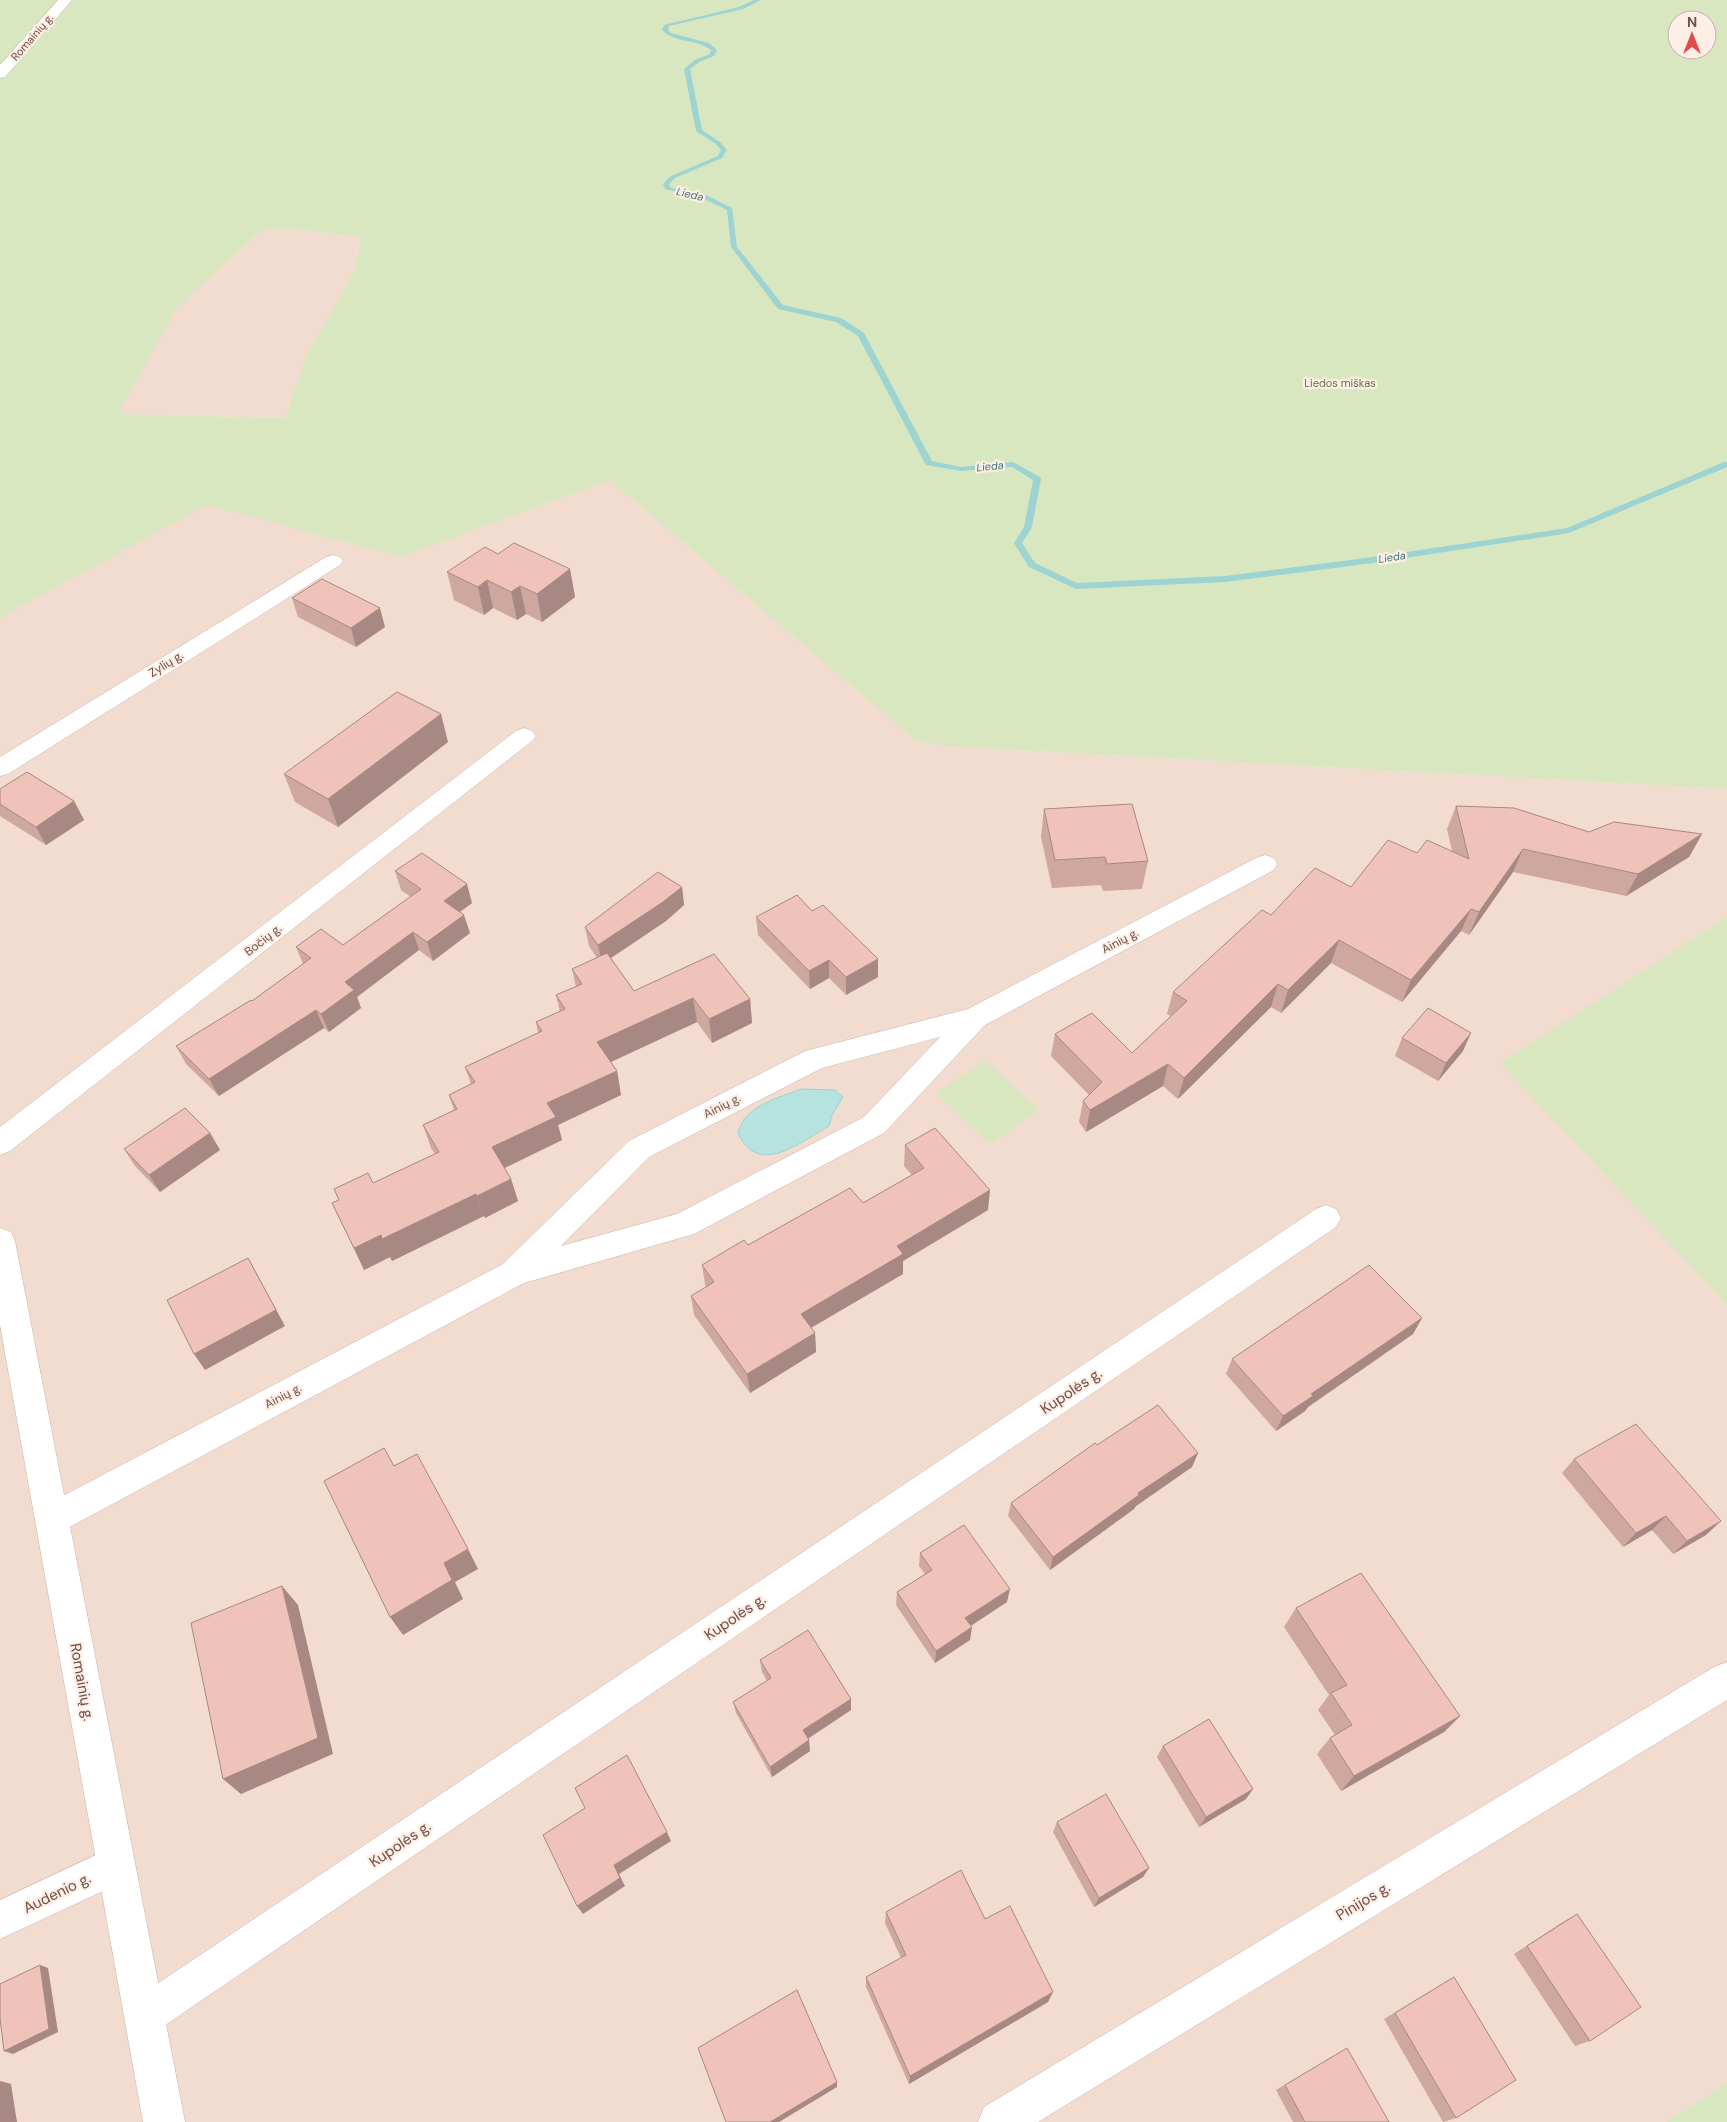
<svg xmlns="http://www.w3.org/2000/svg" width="1727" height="2122" font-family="'DM Sans',sans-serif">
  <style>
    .residential { fill: #f2dbcf }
    .green { fill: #d8e7c0; fill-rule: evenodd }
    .water { fill: #b6e3e0; stroke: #9dd4d1 }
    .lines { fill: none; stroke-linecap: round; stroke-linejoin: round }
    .stream { fill: #9dd4d1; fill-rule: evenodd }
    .minor-casing { stroke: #cdb3ab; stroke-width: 1 }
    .secondary-casing { stroke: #d0b1a8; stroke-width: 1 }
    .minor { fill: #fff; fill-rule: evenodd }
    .secondary { fill: #fff; fill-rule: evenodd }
    .wall { fill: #cea89f }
    .shaded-wall { fill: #a78882 }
    .building { fill: #efc3b9; stroke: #a78882 }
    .labels { text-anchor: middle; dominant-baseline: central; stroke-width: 4.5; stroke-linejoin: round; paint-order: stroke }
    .far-street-label { font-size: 11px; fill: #704e49; stroke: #feefe6 }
    .far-water-label { font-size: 11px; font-style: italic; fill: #3e7672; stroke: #feefe6 }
    .far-park-label { font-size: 11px; fill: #5d7642; stroke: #feefe6 }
    .street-label { font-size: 12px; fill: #704e49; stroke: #feefe6 }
    .near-street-label { font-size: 15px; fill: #704e49; stroke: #feefe6 }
  </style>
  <rect width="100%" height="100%" fill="#fbebe1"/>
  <!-- residential -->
  <path class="residential" d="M288 228 361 237 354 272 306 356 285 418 117 414 177 308 260 231Z
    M610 480 917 742 944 746 1727 789V917L1501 1063 1727 1305V2083L1665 2122H0V618L207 504 401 557Z"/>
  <!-- green -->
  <path class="green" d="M0 0H1727V789L944 746 917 742 610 480 401 557 207 505 0 618ZM1677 20H1707V50H1677ZM288 228 361 237 354 272 306 356 285 418 118 414 177 308 260 231Z
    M1727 917V1305L1500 1063Z
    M985 1060 1039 1110 990 1144 936 1093Z
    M1727 2083V2122H1665Z"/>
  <!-- water -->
  <path class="water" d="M801 1089 835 1090 843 1097 832 1115 829 1126C800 1142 758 1178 738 1133 744 1106 778 1098 801 1089Z"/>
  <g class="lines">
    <!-- stream -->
    <path class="stream" d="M754 0H761L743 9 669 26 668 30 671 33 709 43 717 50 714 56 699 62 690 69 702 130 720 142 727 150 722 158 675 178 669 184 671 188 704 194 732 208 737 247 783 305 841 318 864 333 932 461 961 467 1013 462 1040 477 1041 479 1032 527 1022 543 1035 563 1077 583 1225 576 1373 557 1567 528 1724 462H1727V467L1569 533 1373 563 1225 582 1076 589 1029 567 1014 543 1024 527 1033 480 1012 467 961 471 926 465 858 336 836 322 778 309 731 247 727 210 700 197 665 189 663 184 671 176 718 156 721 150 716 144 696 131 684 69 695 60 710 54 711 50C697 39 674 43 662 30L664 25 739 7Z"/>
    <!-- minor casing -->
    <g class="minor-casing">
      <path id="minor" d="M333 555 340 557 343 561 340 565 8 774 0 776V757L326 557Z
        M524 728 532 731 536 736 532 741 10 1151 0 1155V1127L516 731Z
        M1265 855 1274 858 1277 864 1274 870 985 1025 884 1133 694 1234 524 1283 64 1530 52 1535 40 1530 35 1519 40 1508 503 1264 629 1141 805 1051 968 1009 1256 858ZM940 1037 864 1117 677 1214 561 1246 649 1157 822 1068Z
        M1326 1205 1336 1209 1341 1218 1336 1227 158 2030 144 2036 130 2030 124 2016 130 2002 1316 1209Z
        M1727 1662V1700L1038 2122H978L984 2107 1714 1667Z
        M115 1846 129 1851 134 1865 129 1879 0 1939V1900Z"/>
    </g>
    <!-- secondary casing -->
    <g class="secondary-casing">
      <path id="secondary" d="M58 0H72L5 77 0 78V65Z
        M0 1228 11 1232 15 1241 185 2122H143L0 1325Z"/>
    </g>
    <!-- minor -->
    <use href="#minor" class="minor"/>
    <!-- secondary -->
    <use href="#secondary" class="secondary"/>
  </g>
  <!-- wall -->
  <path class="wall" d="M498 554 570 569 575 597 542 622 526 614 517 620 493 608 484 615 454 600 447 572Z
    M292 598 385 627 356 647 298 617Z
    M448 742 338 827 295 802 284 774Z
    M0 789 74 801 84 820 46 845 0 816Z
    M1456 806 1589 832 1702 834 1689 857 1626 896 1513 872 1469 935 1461 931 1402 1002 1331 963 1281 1013 1271 1007 1178 1099 1163 1086 1086 1132 1079 1122 1083 1101 1089 1095 1051 1056 1055 1034 1132 1053 1171 1016 1167 1014 1173 992 1271 915 1351 887 1417 853 1452 851 1447 829Z
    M1044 809 1148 861 1142 889 1103 891 1101 885 1052 888 1041 837Z
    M395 871 472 903 460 912 470 933 433 961 419 950 357 997 361 1008 329 1032 324 1028 219 1096 186 1064 176 1046 252 1001 303 964 296 947 343 945 411 897 401 890Z
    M682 887 684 905 666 921 611 958 634 991 750 999 752 1023 712 1043 697 1022 611 1062 617 1071 621 1095 558 1125 562 1140 505 1168 511 1179 518 1201 485 1218 484 1216 392 1261 390 1257 364 1270 332 1203 435 1154 431 1148 423 1125 454 1110 449 1095 471 1084 465 1067 538 1033 536 1022 560 1012 556 995 576 987 572 969 597 958 589 946 585 927Z
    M812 911 878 959V977L846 995 829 978 810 989 758 935 756 917Z
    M1402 1038 1463 1051 1438 1081 1395 1056Z
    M210 1133 220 1150 160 1192 135 1166 124 1149Z
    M905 1145 988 1210 903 1261V1274L811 1328 815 1333 816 1352 750 1393 694 1315 691 1296 706 1287 705 1284 702 1265 748 1245 863 1203 912 1175 904 1166Z
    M1422 1318 1413 1334 1308 1407 1305 1411 1276 1431 1226 1374 1232 1359Z
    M1097 1445 1198 1453 1192 1467 1136 1506 1134 1509 1050 1570 1008 1516 1011 1503Z
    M1574 1459 1706 1535 1673 1554 1652 1530 1623 1547 1562 1473Z
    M920 1553 1007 1602 971 1626 970 1640 935 1663 896 1605 897 1592 925 1574 919 1566Z
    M1296 1608 1460 1716 1444 1732 1341 1791 1317 1754 1330 1738 1335 1735 1318 1710 1329 1695 1284 1627Z
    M760 1660 851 1710 808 1739 810 1751 772 1777 736 1713 733 1702 767 1681 762 1672Z
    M1163 1746 1246 1799 1199 1827 1157 1757Z
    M1057 1822 1149 1868 1143 1877 1094 1907 1053 1832Z
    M886 1912 985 1919 1048 2002 909 2084 866 1987V1977L901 1958 885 1923Z
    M1577 1914 1590 2041 1575 2046 1514 1954 1563 1922Z
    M1454 1977 1456 2118 1443 2122 1384 2019Z
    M1337 2054 1389 2122H1293L1276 2090Z"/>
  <!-- shaded-wall -->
  <path class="shaded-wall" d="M570 569 575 597 542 622 537 594Z
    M487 580 493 608 484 615 478 587Z
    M520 586 526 614 517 620 511 592Z
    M380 608 385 627 356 647 351 628Z
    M441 714 448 742 338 827 328 799Z
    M74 801 84 820 46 845 36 827Z
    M1702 834 1689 857 1626 896 1638 874Z
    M1523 849 1513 872 1469 935 1479 912Z
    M467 884 472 903 450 919 444 901Z
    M682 887 684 905 666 921 602 964 598 945Z
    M1471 909 1461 931 1402 1002 1411 980Z
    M464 915 470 933 433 961 427 942Z
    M413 932 419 950 357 997 361 1008 329 1032 321 1014 345 982Z
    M1339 940 1331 963 1281 1013 1288 990Z
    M878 959V977L846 995V977Z
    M829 960V978L810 989 809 971Z
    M1278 984 1271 1007 1178 1099 1184 1078Z
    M693 998 697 1022 602 1066 597 1042Z
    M750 999 752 1023 712 1043 709 1019Z
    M316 1010 324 1028 219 1096 209 1079Z
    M1471 1033 1463 1051 1438 1081 1446 1063Z
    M1168 1064 1163 1086 1086 1132 1090 1110Z
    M617 1071 621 1095 558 1125 562 1140 500 1170 492 1147 547 1103Z
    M210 1133 220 1150 160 1192 149 1175Z
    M511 1179 518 1201 485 1218 477 1196Z
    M990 1190 988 1210 903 1261V1274L802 1333 801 1314 897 1246Z
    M476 1194 484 1216 392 1261 382 1239Z
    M381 1235 390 1257 364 1270 354 1248Z
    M248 1258 285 1326 205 1370 194 1354Z
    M1422 1318 1413 1334 1308 1407 1305 1411 1276 1431 1283 1416 1311 1394Z
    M815 1333 816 1352 750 1393 747 1374Z
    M1198 1453 1192 1467 1136 1506 1134 1509 1050 1570 1053 1557 1138 1493Z
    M1666 1516 1652 1530 1623 1547 1636 1533Z
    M1721 1521 1706 1535 1673 1554 1687 1541Z
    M468 1549 478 1569 455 1582 463 1599 403 1635 390 1617 444 1563Z
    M282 1586 298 1605 333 1754 241 1794 223 1779Z
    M1010 1589 1007 1602 964 1630 965 1618Z
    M972 1627 970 1640 935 1663 936 1651Z
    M851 1699V1710L804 1741 803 1730Z
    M1460 1716 1444 1732 1341 1791 1354 1776Z
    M809 1740 810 1751 772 1777 770 1767Z
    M1253 1789 1246 1799 1199 1827 1206 1817Z
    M667 1832 671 1841 619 1874 625 1886 583 1914 577 1906 614 1865Z
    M1149 1868 1143 1877 1094 1907 1099 1898Z
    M40 1965 48 1968 58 2032 13 2054 4 2051Z
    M1053 1992 1048 2002 909 2084 910 2076Z
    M0 2081 11 2084 17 2122H0Z
    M837 2082V2087L779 2122H770Z"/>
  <!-- building -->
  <path class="building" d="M514 543 570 569 537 594 520 586 511 592 487 580 478 587 447 572 485 547 498 554Z
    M322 579 380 608 351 628 292 598Z
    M397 692 441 714 328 799 284 774Z
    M27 772 74 801 36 827 0 804V789Z
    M1132 804 1148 861 1107 864 1105 857 1055 860 1044 809Z
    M1456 806 1514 808 1589 832 1614 822 1702 834 1638 874 1523 849 1479 912 1471 909 1411 980 1339 940 1288 990 1278 984 1184 1078 1168 1064 1090 1110 1083 1101 1102 1082 1055 1034 1092 1013 1132 1053 1187 1001 1173 992 1262 910 1271 915 1315 868 1351 887 1388 840 1417 853 1427 840 1469 859Z
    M422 853 467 884 444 901 464 915 427 942 413 932 345 982 354 990 321 1014 316 1010 209 1079 176 1046 251 1000 252 1001 311 958 296 947 321 929 343 945 421 889 395 871Z
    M658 872 682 887 663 902 598 945 585 927Z
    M797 895 812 911 823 905 878 959 846 977 829 960 809 971 756 917Z
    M607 953 634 991 714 954 750 999 709 1019 693 998 597 1042 617 1071 547 1103 556 1117 492 1147 511 1179 477 1196 476 1194 382 1239 381 1235 354 1248 332 1203 339 1200 334 1189 368 1173 373 1183 439 1152 423 1125 457 1109 449 1095 475 1082 465 1067 542 1031 536 1022 565 1009 556 995 582 984 572 969Z
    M1428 1008 1471 1033 1446 1063 1402 1038Z
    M185 1108 210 1133 149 1175 124 1149Z
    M935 1128 990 1190 897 1246 903 1254 801 1314 815 1333 747 1374 691 1296 714 1282 702 1265 744 1240 748 1245 850 1188 863 1203 924 1168 905 1145Z
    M248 1258 276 1310 194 1354 167 1300Z
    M1369 1265 1422 1318 1311 1394 1313 1396 1283 1416 1232 1359Z
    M1158 1405 1198 1453 1138 1493 1139 1495 1053 1557 1011 1503 1095 1443 1097 1445Z
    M1636 1424 1721 1521 1687 1541 1666 1516 1636 1533 1574 1459Z
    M384 1448 394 1466 417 1454 468 1549 444 1563 452 1580 390 1617 324 1481Z
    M964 1525 1010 1589 965 1618 972 1627 936 1651 897 1592 932 1570 920 1553Z
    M1361 1573 1460 1716 1354 1776 1330 1738 1352 1725 1331 1693 1347 1685 1296 1608Z
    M282 1586 318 1738 223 1779 191 1623Z
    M808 1630 851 1699 803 1730 809 1740 770 1767 733 1702 771 1678 760 1660Z
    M1209 1719 1253 1789 1206 1817 1163 1746Z
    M627 1755 667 1832 614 1865 620 1878 577 1906 543 1835 585 1808 575 1788Z
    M1106 1794 1149 1868 1099 1898 1057 1822Z
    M961 1870 985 1919 1010 1906 1053 1992 910 2076 866 1977 906 1955 886 1912Z
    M1577 1914 1641 2007 1590 2041 1527 1946Z
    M40 1965 49 2029 4 2051 0 2018V1984Z
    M1454 1977 1516 2080 1456 2118 1395 2013Z
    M797 1990 837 2082 770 2122H726L698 2048Z
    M1347 2048 1389 2122H1305L1285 2085Z"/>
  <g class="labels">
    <!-- far-street labels -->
    <g class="far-street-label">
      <text transform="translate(32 37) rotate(-49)">Romainių g.</text>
    </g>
    <!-- far-water labels -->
    <g class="far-water-label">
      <text transform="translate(690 194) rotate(13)">Lieda</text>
      <text transform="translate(990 466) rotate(-6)">Lieda</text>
      <text transform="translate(1392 557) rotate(-9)">Lieda</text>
    </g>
    <!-- far-park labels -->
    <g class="far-park-label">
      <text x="1340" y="383">Liedos miškas</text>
    </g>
    <!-- street labels -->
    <g class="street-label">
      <text transform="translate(166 664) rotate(-32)">Zylių g.</text>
      <text transform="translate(263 940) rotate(-38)">Bočių g.</text>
      <text transform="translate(1120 941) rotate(-28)">Ainių g.</text>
      <text transform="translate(722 1106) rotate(-27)">Ainių g.</text>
      <text transform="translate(283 1396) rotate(-28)">Ainių g.</text>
    </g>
    <!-- near-street labels -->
    <g class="near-street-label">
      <text transform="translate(1071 1391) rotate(-34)">Kupolės g.</text>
      <text transform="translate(735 1617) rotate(-34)">Kupolės g.</text>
      <text transform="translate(82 1682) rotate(80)">Romainių g.</text>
      <text transform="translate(400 1844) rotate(-34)">Kupolės g.</text>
      <text transform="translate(57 1893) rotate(-26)">Audenio g.</text>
      <text transform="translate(1363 1901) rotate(-31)">Pinijos g.</text>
    </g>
  </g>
  <!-- north arrow -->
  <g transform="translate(1692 35)"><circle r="24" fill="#feefe6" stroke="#c5afa7"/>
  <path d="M0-4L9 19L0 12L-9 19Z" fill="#e04b4a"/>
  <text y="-8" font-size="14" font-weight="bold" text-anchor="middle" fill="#704e49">N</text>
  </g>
</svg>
